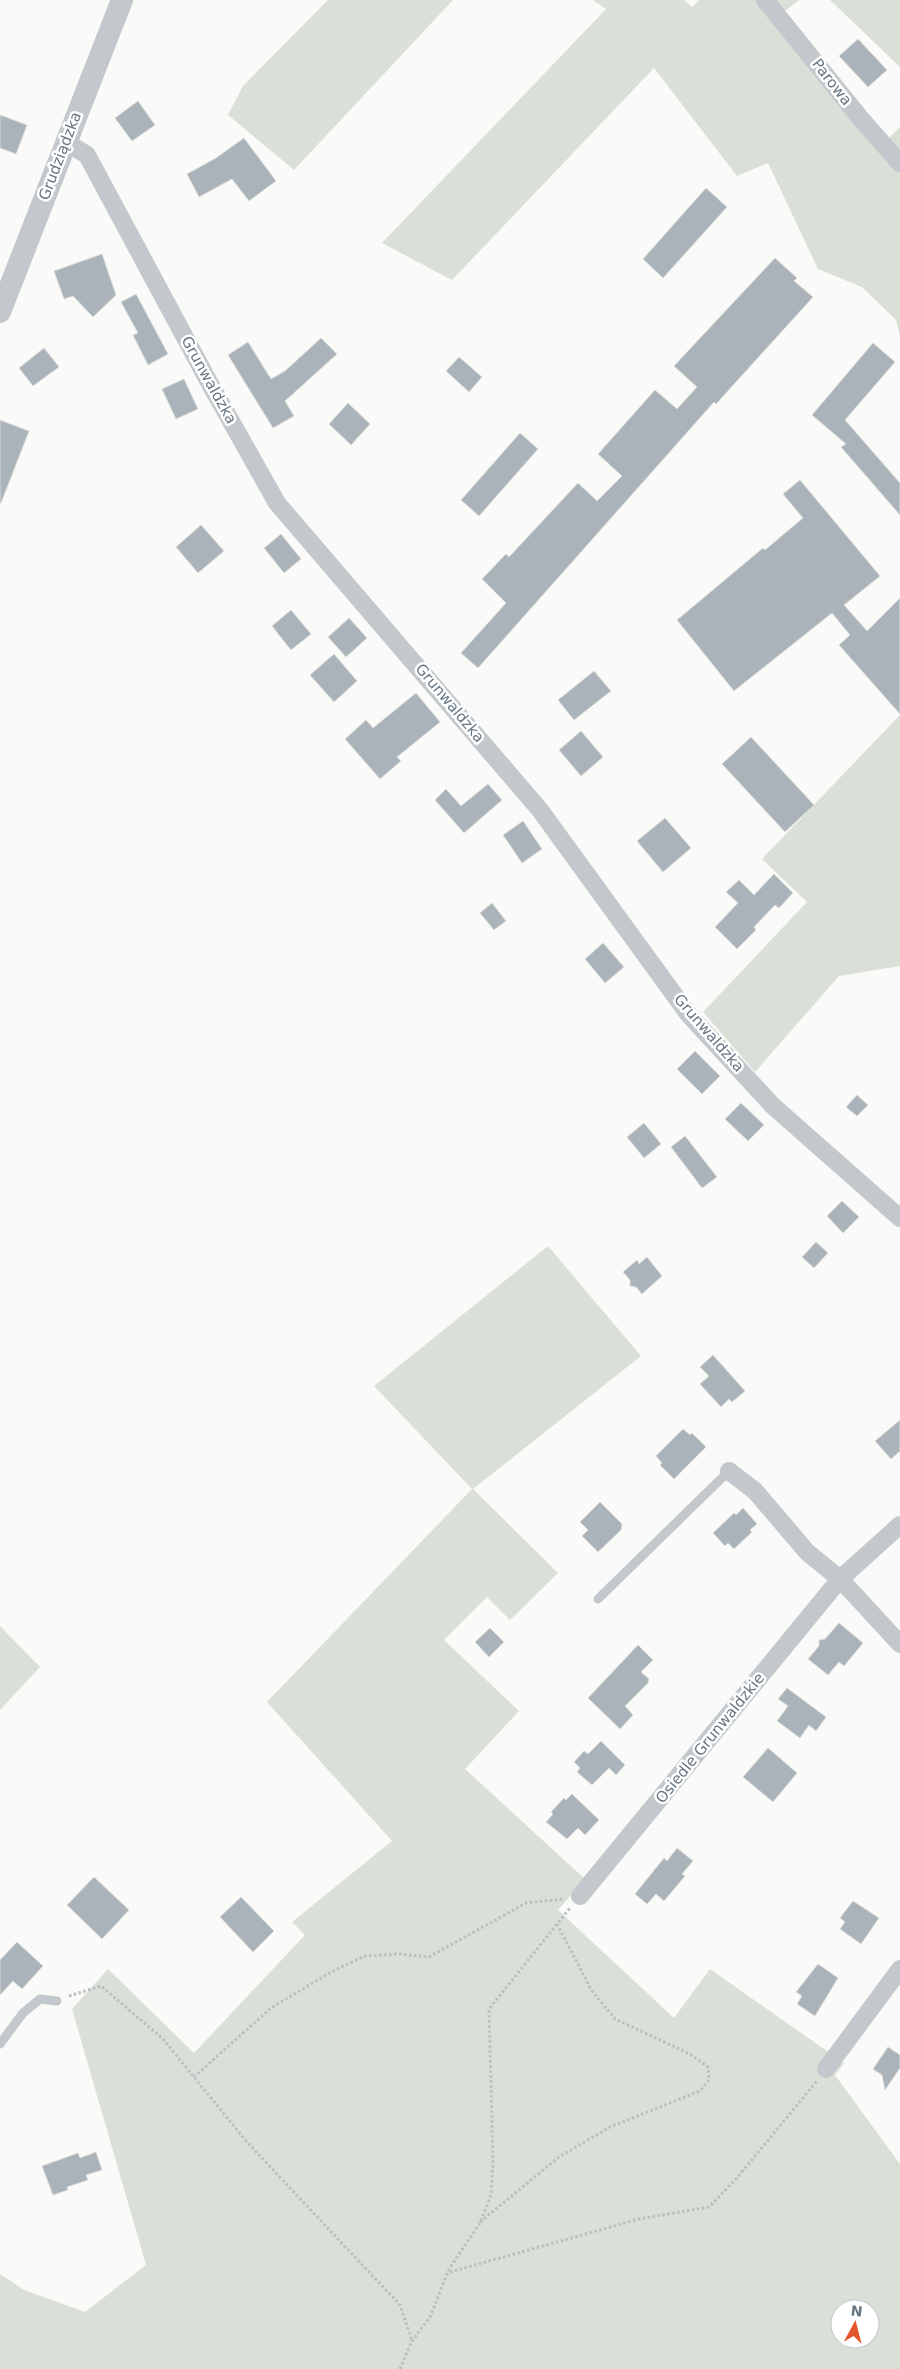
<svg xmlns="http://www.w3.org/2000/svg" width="900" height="2369" font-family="'DejaVu Sans',sans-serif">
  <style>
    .green { fill: #dadfd7; fill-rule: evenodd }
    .building { fill: #aab3b9; stroke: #dcdcda }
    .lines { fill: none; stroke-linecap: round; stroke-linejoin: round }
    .path { stroke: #bbbfc2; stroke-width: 3; stroke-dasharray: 2.5 2.5; stroke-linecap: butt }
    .service { stroke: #c3c8cc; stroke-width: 9 }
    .minor { stroke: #c3c8cc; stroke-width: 18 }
    .tertiary { stroke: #c3c8cc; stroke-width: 22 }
    .labels { text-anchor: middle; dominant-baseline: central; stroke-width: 5; stroke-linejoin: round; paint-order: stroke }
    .street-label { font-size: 15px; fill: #657683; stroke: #fff }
  </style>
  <rect width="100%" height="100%" fill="#fafaf8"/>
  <!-- green -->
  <path class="green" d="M328 0H453L294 170 228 115 243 86Z
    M593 0H684L692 7 699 0H799L785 11 887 140 900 127V336L896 320 862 287 818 269 768 163 737 176 654 68 452 280 382 243 606 9Z
    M830 0H900V67Z
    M900 715V966L839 976 755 1072 703 1012 807 902 762 859Z
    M548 1246 641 1356 473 1489 558 1573 510 1620 487 1597 444 1640 519 1711 465 1769 585 1879 558 1910 674 2018 710 1969 844 2063 835 2075 900 2164V2369H0V2274L24 2290 85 2312 146 2265 72 2009 108 1969 194 2053 305 1935 292 1922 392 1841 267 1702 472 1489 374 1386ZM840 2309H870V2339H840Z
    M0 1626 40 1667 0 1710Z"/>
  <!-- building -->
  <path class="building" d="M858 39 887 70 868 87 839 56Z
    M138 101 155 125 132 141 115 118Z
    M0 115 27 125 16 154 0 148Z
    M244 138 276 181 249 201 232 179 199 197 187 174 216 158Z
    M706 188 727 207 663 278 643 259Z
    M102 254 116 295 93 317 73 296 64 299 54 271Z
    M775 258 797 278 794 281 813 297 716 404 714 402 478 668 461 653 506 603 482 579 506 554 509 557 578 483 597 501 622 476 598 454 655 390 677 409 697 387 674 366Z
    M136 294 168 354 148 365 133 335 138 333 121 302Z
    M321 338 337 354 285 401 294 416 273 428 228 355 248 342 271 379 285 371Z
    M873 343 895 362 845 420 900 483V515L841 447 846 444 812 415Z
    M44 348 59 367 33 386 19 368Z
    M459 357 482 377 469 392 446 371Z
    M184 379 198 409 176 419 162 389Z
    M348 403 370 424 351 445 329 424Z
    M0 420 29 431 1 503H0Z
    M520 433 538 449 479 516 461 500Z
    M800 480 880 576 844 605 867 631 900 598V714L839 645 850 635 832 613 734 691 677 620 763 548 765 550 803 518 783 494Z
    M201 525 224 551 198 573 176 547Z
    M281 534 301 559 284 573 264 548Z
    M291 610 311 634 291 650 272 626Z
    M349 618 367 638 346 657 328 637Z
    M334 654 357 681 334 702 310 675Z
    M594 671 611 691 574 720 558 700Z
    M416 693 440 722 397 757 401 761 380 779 345 739 366 720 373 728Z
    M581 731 603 757 581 776 559 750Z
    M751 737 814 805 785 832 722 764Z
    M488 784 502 800 464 833 435 800 446 789 461 806Z
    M665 818 691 848 663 872 637 841Z
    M523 821 542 849 522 863 503 835Z
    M774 874 793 893 779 908 775 905 754 927 756 930 737 949 715 927 738 903 726 892 739 880 754 895Z
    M492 903 506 921 494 930 480 913Z
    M603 943 624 967 605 983 585 959Z
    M695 1051 720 1076 702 1094 677 1069Z
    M857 1095 868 1105 857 1116 846 1107Z
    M741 1103 764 1125 748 1141 725 1119Z
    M644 1123 661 1144 644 1158 627 1137Z
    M685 1136 717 1177 702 1188 671 1147Z
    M842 1201 859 1217 843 1233 827 1216Z
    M816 1242 828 1253 814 1268 802 1257Z
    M647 1257 662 1276 642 1294 636 1287 630 1286V1280L623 1272 637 1260 639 1264Z
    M713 1355 745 1391 732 1402 729 1399 721 1407 700 1384 709 1376 700 1367Z
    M900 1420V1451L891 1459 875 1441Z
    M683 1429 690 1435 692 1433 706 1447 674 1479 660 1465 662 1463 656 1456Z
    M600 1502 622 1524 621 1530 598 1552 582 1536 588 1530 580 1522Z
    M743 1508 757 1524 750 1530 752 1532 734 1549 728 1543 725 1546 713 1533 734 1513 736 1515Z
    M839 1623 863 1643 844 1666 839 1662 828 1675 808 1659 819 1646V1640L825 1639Z
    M490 1628 504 1642 489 1657 475 1642Z
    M638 1645 653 1660 641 1672 649 1679 648 1683 625 1706 633 1715 620 1729 588 1698Z
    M787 1688 826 1717 816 1731 809 1725 800 1738 777 1721 788 1706 778 1699Z
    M601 1741 625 1765 616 1775 609 1768 592 1785 577 1772 580 1768 574 1762 584 1751 588 1754Z
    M768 1748 797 1773 773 1802 743 1777Z
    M572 1794 599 1820 585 1835 578 1828 567 1839 546 1822 553 1814 551 1812 564 1798 566 1800Z
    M677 1848 693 1861 682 1874 685 1876 664 1901 656 1894 647 1904 635 1894 664 1858 667 1861Z
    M94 1877 129 1910 102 1939 67 1905Z
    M241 1897 274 1931 253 1952 220 1917Z
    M853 1901 879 1918 861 1944 840 1929 845 1922 840 1918Z
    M17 1942 43 1966 22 1989 13 1981 0 1995V1960Z
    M818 1964 838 1978 815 2016 797 2004 802 1996 796 1992Z
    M888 2047 900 2055V2068L885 2090 882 2075 873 2069Z
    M96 2152 102 2170 86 2175 88 2180 67 2187 68 2190 53 2195 42 2166 78 2153 80 2158Z"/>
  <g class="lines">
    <!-- path -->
    <path class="path" d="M69 1996 101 1986 163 2039 246 2141 400 2305 412 2341
      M194 2077 271 2008 331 1972 365 1956 400 1954 429 1957 526 1903 564 1899
      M480 2222 559 2157 610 2127 700 2091 709 2080 708 2067 690 2054 615 2019 592 1991 557 1924
      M450 2272 639 2219 709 2207 736 2179 817 2081
      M400 2369 412 2341 430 2317 449 2269 480 2223 491 2195 493 2161 489 2009 570 1908"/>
    <!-- service -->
    <path class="service" d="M598 1599 729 1471
      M0 2044 23 2013 40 1999 57 2001"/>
    <!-- minor -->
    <path class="minor" d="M765 0 861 119 900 163
      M66 142 87 155 210 384 277 503 540 810 689 1015 773 1106 900 1218
      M729 1471 755 1491 807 1552 840 1579 900 1644
      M580 1896 840 1579 900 1525
      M826 2069 900 1969"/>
    <!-- tertiary -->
    <path class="tertiary" d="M0 312 122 0"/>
  </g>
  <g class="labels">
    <!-- street labels -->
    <g class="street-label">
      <text transform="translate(832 82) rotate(52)">Parowa</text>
      <text transform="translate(60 156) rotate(-69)">Grudziądzka</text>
      <text transform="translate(209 380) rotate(61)">Grunwaldzka</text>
      <text transform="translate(450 703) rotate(50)">Grunwaldzka</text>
      <text transform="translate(709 1033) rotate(49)">Grunwaldzka</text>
      <text transform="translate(710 1738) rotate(-51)">Osiedle Grunwaldzkie</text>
    </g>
  </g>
  <!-- north arrow -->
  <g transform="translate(855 2324) rotate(7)"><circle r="24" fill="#ffffff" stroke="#c1c8cd"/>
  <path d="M0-4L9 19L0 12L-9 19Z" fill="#e4572e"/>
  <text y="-8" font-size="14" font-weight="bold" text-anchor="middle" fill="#657683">N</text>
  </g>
</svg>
